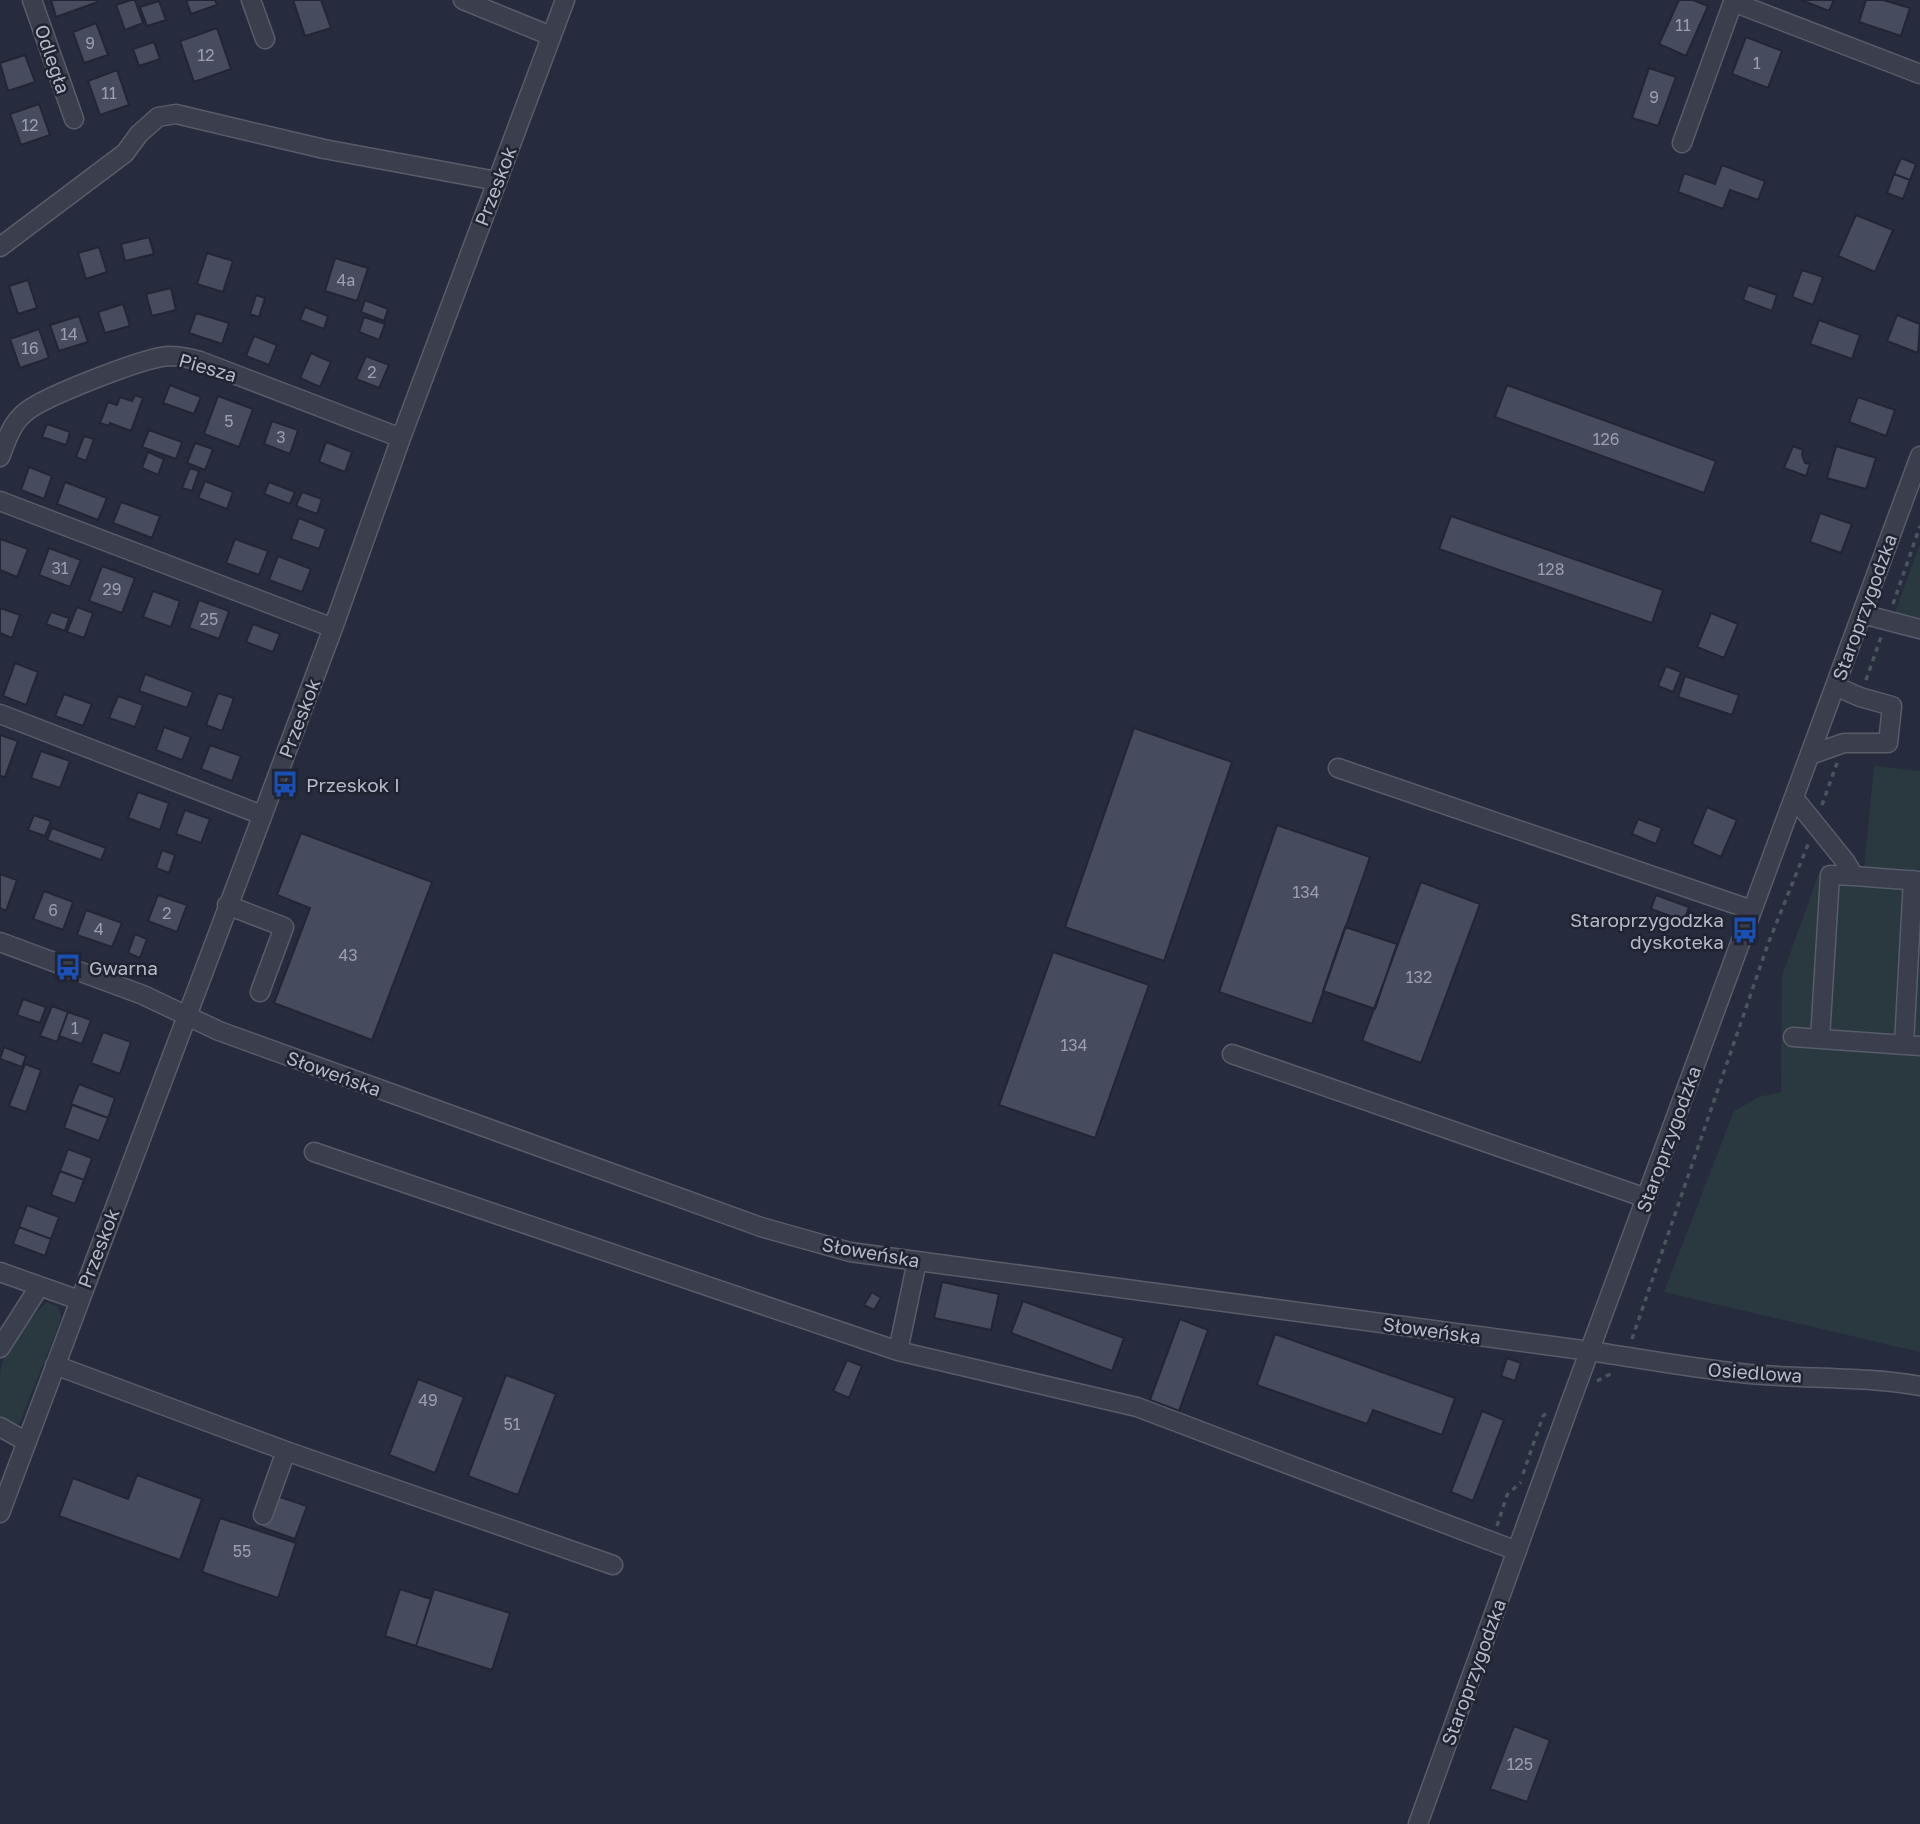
<svg xmlns="http://www.w3.org/2000/svg" width="1920" height="1824" font-family="'Golos Text',sans-serif">
  <style>
    .green { fill: #29393f }
    .building { fill: #464b5e; stroke: #212534; stroke-width: 2 }
    .lines { fill: none; stroke-linecap: round; stroke-linejoin: round }
    .minor-casing { stroke: #585c6b; stroke-width: 21 }
    .path { stroke: #48565d; stroke-width: 3.5; stroke-dasharray: 5 5; stroke-linecap: butt }
    .minor { stroke: #3a3e4d; stroke-width: 18 }
    .labels { text-anchor: middle; dominant-baseline: central; stroke-width: 5; stroke-linejoin: round; paint-order: stroke }
    .number-label { font-size: 16px; fill: #9a9eae }
    .street-label { font-size: 19px; fill: #b6bac8; stroke: #1f2332 }
    .poi-label { font-size: 19px; fill: #b6bac8; stroke: #1f2332; text-anchor: start }
  </style>
  <rect width="100%" height="100%" fill="#262c3d"/>
  <!-- green -->
  <path class="green" d="M1920 544V622L1893 618Z
    M1874 766 1920 771V1352L1664 1292 1734 1111 1759 1097 1781 1092 1782 976 1822 865 1864 869Z
    M47 1302 58 1307 61 1316 57 1329 19 1424 0 1421C0 1406 0 1391 0 1376 2 1346 27 1321 47 1302Z"/>
  <!-- building -->
  <path class="building" d="M51 0H97L98 2 56 17Z
    M131 0H135L143 23 125 30 116 5Z
    M186 0H215L217 5 191 14Z
    M293 0H321L331 28 305 36Z
    M1679 0H1693L1708 6 1686 56 1659 44Z
    M1801 0H1834L1829 11Z
    M1866 0H1883L1910 8 1901 36 1859 22Z
    M159 1 166 20 147 26 140 7Z
    M96 23 108 55 84 63 73 32Z
    M217 28 231 69 194 82 180 41Z
    M1746 37 1782 51 1768 88 1732 74Z
    M154 42 160 59 139 66 133 49Z
    M25 55 35 82 8 91 0 63Z
    M1649 68 1676 77 1658 126 1632 118Z
    M117 70 129 105 100 115 88 81Z
    M39 104 50 135 21 145 10 114Z
    M1901 158 1916 164 1910 180 1894 174Z
    M1722 165 1765 181 1758 200 1730 190 1723 209 1678 192 1684 173 1715 184Z
    M1894 174 1910 180 1903 199 1887 193Z
    M1856 215 1893 230 1875 272 1838 256Z
    M149 237 154 254 125 261 121 244Z
    M99 247 107 272 86 279 78 253Z
    M207 253 233 261 223 292 197 284Z
    M335 258 368 268 357 301 325 291Z
    M1802 270 1823 277 1813 305 1792 297Z
    M28 280 37 308 18 314 9 286Z
    M1748 285 1777 295 1772 311 1743 300Z
    M171 288 176 310 152 316 146 294Z
    M256 295 265 298 259 317 250 314Z
    M365 300 388 309 384 321 361 312Z
    M123 304 130 326 105 333 98 312Z
    M305 307 328 316 324 329 300 320Z
    M196 313 229 323 222 344 189 333Z
    M1897 315 1920 324 1918 353 1887 341Z
    M79 316 88 342 59 351 50 325Z
    M364 317 385 324 379 340 359 332Z
    M1819 320 1860 335 1852 359 1810 344Z
    M39 329 49 358 20 368 10 339Z
    M254 336 277 345 269 365 246 356Z
    M311 353 331 362 320 387 300 378Z
    M366 356 389 365 379 388 356 379Z
    M170 385 201 397 194 414 163 403Z
    M1507 385 1716 461 1704 493 1495 417Z
    M135 395 143 398 131 431 110 423 109 426 100 423 108 402 117 405 120 397 132 401Z
    M218 396 253 409 239 447 204 434Z
    M1858 397 1895 410 1886 436 1849 422Z
    M272 421 298 430 290 454 264 444Z
    M47 424 70 432 66 445 42 437Z
    M149 430 182 442 176 459 142 447Z
    M84 436 94 439 86 461 76 457Z
    M326 442 352 452 345 472 319 462Z
    M195 443 213 449 205 470 187 463Z
    M1793 446 1803 450 1802 455 1805 463 1810 464 1806 476 1784 468Z
    M1836 446 1876 458 1866 489 1827 478Z
    M148 452 164 459 158 475 142 468Z
    M29 467 52 476 44 499 21 490Z
    M190 468 199 471 192 491 182 488Z
    M205 481 233 492 227 509 198 498Z
    M65 482 107 498 98 520 57 504Z
    M269 482 295 492 290 504 264 494Z
    M302 492 322 499 317 514 296 506Z
    M121 502 160 516 152 538 113 523Z
    M1820 513 1852 524 1841 553 1810 542Z
    M1451 516 1663 590 1652 623 1439 549Z
    M299 518 326 529 319 549 291 539Z
    M0 539 28 549 17 577 0 570Z
    M235 539 268 551 259 575 226 563Z
    M49 548 81 560 70 587 39 575Z
    M278 556 311 569 302 592 269 580Z
    M102 566 135 578 122 613 89 601Z
    M153 591 180 601 171 627 143 617Z
    M199 600 229 611 219 639 189 628Z
    M77 607 93 613 84 638 67 632Z
    M0 608 20 615 12 638 0 633Z
    M51 612 69 618 65 631 46 624Z
    M1711 613 1738 624 1724 658 1697 647Z
    M253 624 280 634 273 652 246 642Z
    M15 663 38 672 26 705 3 696Z
    M1666 666 1681 672 1673 692 1658 686Z
    M145 674 193 692 187 708 139 691Z
    M1685 676 1739 695 1732 715 1678 697Z
    M218 693 234 698 222 731 206 725Z
    M64 694 92 704 83 726 55 716Z
    M118 696 143 705 135 727 109 718Z
    M164 727 191 737 182 760 156 750Z
    M1134 728 1232 762 1164 961 1065 927Z
    M0 735 18 741 5 777 0 776Z
    M210 745 241 756 232 781 201 769Z
    M41 751 70 761 60 788 31 778Z
    M138 792 169 803 160 830 128 818Z
    M1707 807 1737 820 1721 857 1692 844Z
    M185 810 210 819 201 843 176 834Z
    M34 815 51 821 45 836 28 830Z
    M1638 819 1662 828 1656 844 1632 834Z
    M1277 825 1370 857 1312 1024 1219 992Z
    M52 828 106 848 101 860 47 840Z
    M301 833 432 882 372 1040 274 1003 310 908 277 895Z
    M162 850 175 855 169 873 156 868Z
    M0 874 17 880 6 911 0 908Z
    M1421 882 1480 904 1421 1063 1362 1041Z
    M44 891 73 902 63 930 33 919Z
    M158 895 187 905 177 932 148 921Z
    M1656 895 1689 907 1684 921 1651 909Z
    M86 910 122 923 112 947 77 935Z
    M1345 927 1397 944 1375 1009 1323 991Z
    M135 934 147 939 140 958 128 953Z
    M1053 952 1149 985 1095 1138 999 1105Z
    M23 999 46 1007 40 1023 17 1015Z
    M52 1006 68 1012 57 1042 40 1036Z
    M68 1012 91 1020 82 1044 59 1036Z
    M103 1032 131 1042 120 1074 91 1063Z
    M4 1047 26 1056 22 1067 0 1059Z
    M25 1064 41 1070 26 1112 9 1106Z
    M79 1084 115 1098 108 1118 71 1104Z
    M72 1105 108 1118 99 1141 64 1128Z
    M68 1149 92 1158 84 1180 60 1171Z
    M60 1171 84 1180 75 1204 51 1195Z
    M27 1205 59 1217 51 1239 19 1227Z
    M19 1227 51 1239 45 1256 13 1244Z
    M942 1282 999 1294 991 1330 934 1318Z
    M872 1292 881 1298 874 1310 864 1305Z
    M1023 1301 1124 1338 1112 1371 1011 1333Z
    M1180 1319 1208 1330 1179 1411 1150 1400Z
    M1275 1334 1455 1398 1442 1435 1373 1410 1367 1424 1257 1385Z
    M1507 1358 1521 1363 1515 1381 1501 1376Z
    M847 1360 862 1366 849 1398 833 1391Z
    M506 1375 556 1394 518 1495 468 1476Z
    M418 1379 464 1397 435 1473 389 1455Z
    M1482 1411 1504 1420 1473 1501 1451 1492Z
    M137 1475 202 1499 180 1560 59 1516 73 1478 128 1499Z
    M274 1495 307 1506 295 1539 261 1527Z
    M220 1518 296 1543 278 1598 202 1572Z
    M400 1589 431 1599 416 1646 385 1636Z
    M434 1589 510 1613 492 1670 416 1646Z
    M1514 1726 1550 1740 1527 1802 1490 1789Z"/>
  <g class="lines">
    <!-- minor casing -->
    <g class="minor-casing">
      <path id="minor" d="M32 0 74 119
        M251 0 265 39
        M463 0 551 36
        M1734 0 1733 2 1920 74
        M1682 143 1733 2
        M0 247 125 153 139 134 158 117 176 114 324 149 497 181
        M0 457C7 440 11 423 27 411 46 396 143 358 168 356 179 356 189 358 200 361L401 438
        M0 501 333 628
        M1862 614 1920 629
        M0 714 262 815
        M1810 755 1844 743H1888L1892 706 1860 697 1835 686
        M1338 768 1752 910
        M1794 798 1845 861 1854 876 1920 881
        M227 905 284 927 260 992
        M0 942 143 995 219 1031 761 1227 850 1252 1590 1351C1643 1359 1696 1369 1749 1374 1806 1379 1864 1376 1920 1386
        M1793 1037 1920 1046
        M1820 1039 1830 875 1854 876
        M1904 1044 1913 880
        M1232 1054 1646 1198
        M314 1152 898 1351 917 1261
        M0 1272 79 1300
        M0 1348 39 1287
        M898 1351 1137 1407 1517 1551
        M55 1365 286 1451 613 1565
        M0 1427 27 1442
        M0 1513 333 628 401 438 565 0
        M263 1515 286 1451
        M1418 1824 1568 1409 1920 456"/>
    </g>
    <!-- path -->
    <path class="path" d="M1893 604 1920 526
      M1866 680 1881 637
      M1822 805 1837 763
      M1632 1339 1768 944 1809 842
      M1597 1381 1612 1373
      M1523 1474 1543 1416 1549 1411
      M1497 1526 1507 1495 1521 1482"/>
    <!-- minor -->
    <use href="#minor" class="minor"/>
  </g>
  <!-- icons -->
  <defs>
    <g id="bus-bare" transform="scale(2.1)"><path d="M-5-6H5V4H4V6H2V4H-2V6H-4V4H-5ZM-3.5-4V0h7V-4ZM-3.5 1.2v1.5H-2V1.2ZM2 1.2v1.5H3.5V1.2Z" fill="#1a4fb4" stroke="#1f2332" stroke-width="2.5" paint-order="stroke"/></g>
  </defs>
  <g fill-rule="evenodd">
    <use href="#bus-bare" x="285" y="784"/>
    <use href="#bus-bare" x="1745" y="930"/>
    <use href="#bus-bare" x="68" y="967"/>
  </g>
  <g class="labels">
    <!-- number labels -->
    <g class="number-label">
      <text x="1683" y="25">11</text>
      <text x="90" y="43">9</text>
      <text x="206" y="55">12</text>
      <text x="1757" y="63">1</text>
      <text x="109" y="93">11</text>
      <text x="1654" y="97">9</text>
      <text x="30" y="125">12</text>
      <text x="346" y="280">4a</text>
      <text x="69" y="334">14</text>
      <text x="30" y="348">16</text>
      <text x="372" y="372">2</text>
      <text x="229" y="421">5</text>
      <text x="281" y="437">3</text>
      <text x="1606" y="439">126</text>
      <text x="60" y="568">31</text>
      <text x="1551" y="569">128</text>
      <text x="112" y="589">29</text>
      <text x="209" y="619">25</text>
      <text x="1306" y="892">134</text>
      <text x="53" y="910">6</text>
      <text x="167" y="913">2</text>
      <text x="99" y="929">4</text>
      <text x="348" y="955">43</text>
      <text x="1419" y="977">132</text>
      <text x="75" y="1028">1</text>
      <text x="1074" y="1045">134</text>
      <text x="428" y="1400">49</text>
      <text x="512" y="1424">51</text>
      <text x="242" y="1551">55</text>
      <text x="1520" y="1764">125</text>
    </g>
    <!-- street labels -->
    <g class="street-label">
      <text transform="translate(53 59) rotate(71)">Odległa</text>
      <text transform="translate(495 186) rotate(-69)">Przeskok</text>
      <text transform="translate(208 367) rotate(16)">Piesza</text>
      <text transform="translate(1864 607) rotate(-70)">Staroprzygodzka</text>
      <text transform="translate(299 718) rotate(-69)">Przeskok</text>
      <text transform="translate(334 1073) rotate(20)">Słoweńska</text>
      <text transform="translate(1668 1139) rotate(-70)">Staroprzygodzka</text>
      <text transform="translate(98 1248) rotate(-69)">Przeskok</text>
      <text transform="translate(871 1252) rotate(10)">Słoweńska</text>
      <text transform="translate(1432 1330) rotate(8)">Słoweńska</text>
      <text transform="translate(1755 1372) rotate(4)">Osiedlowa</text>
      <text transform="translate(1473 1672) rotate(-70)">Staroprzygodzka</text>
    </g>
    <!-- poi labels -->
    <g class="poi-label">
      <text x="306" y="784">Przeskok I</text>
      <text x="1724" y="919" text-anchor="end">Staroprzygodzka<tspan x="1724" dy="22">dyskoteka</tspan></text>
      <text x="89" y="967">Gwarna</text>
    </g>
  </g>
</svg>
